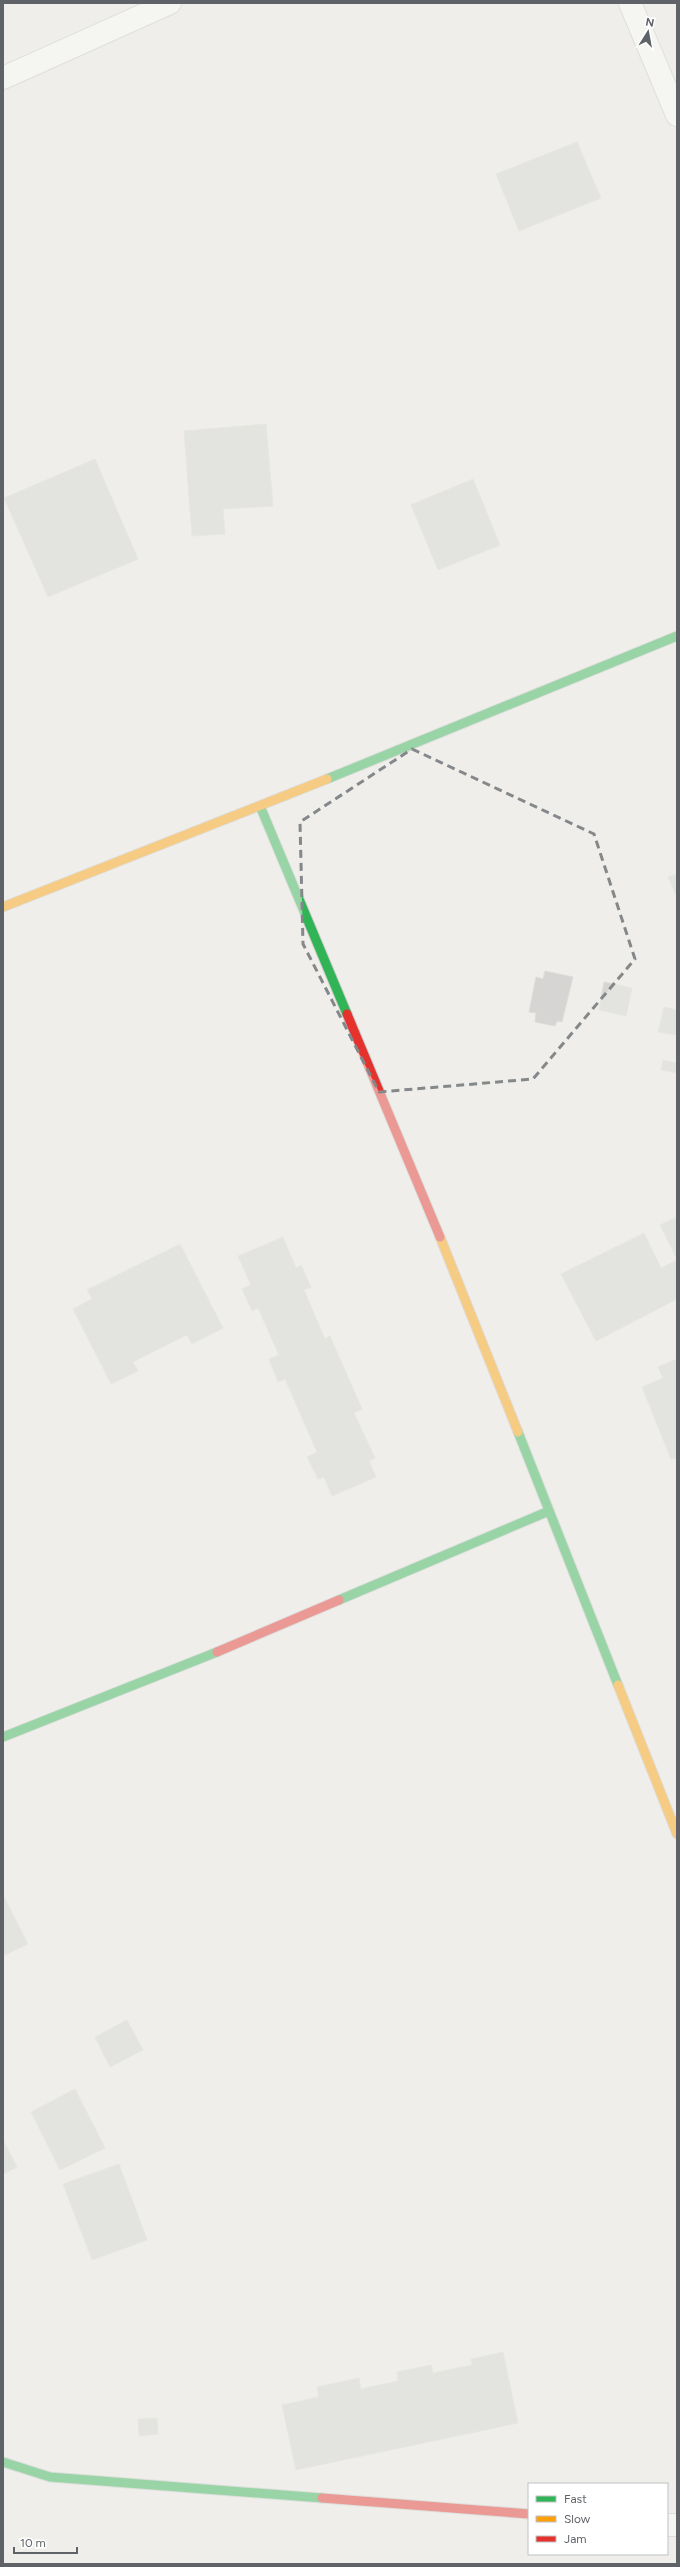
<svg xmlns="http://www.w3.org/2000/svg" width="680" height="2567" font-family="Figtree,sans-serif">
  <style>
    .building { fill: #d6d5d3; stroke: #deddd9 }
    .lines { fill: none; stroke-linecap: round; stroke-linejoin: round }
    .street-casing { stroke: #cbcccc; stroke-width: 24 }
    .fast-casing { stroke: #cacacb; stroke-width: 11 }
    .slow-casing { stroke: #cacacb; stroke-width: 11 }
    .jam-casing { stroke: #cacacb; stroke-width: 11 }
    .street { stroke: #fdfcfc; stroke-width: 22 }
    .fast { stroke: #30b455; stroke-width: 9 }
    .slow { stroke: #ff9f0a; stroke-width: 9 }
    .jam { stroke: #e5322d; stroke-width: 9 }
    .marked { fill: none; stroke: #84888a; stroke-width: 3; stroke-dasharray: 8 5; stroke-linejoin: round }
  </style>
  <rect width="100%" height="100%" fill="#efeeea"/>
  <!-- building -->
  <path class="building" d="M577 142 601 198 519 231 496 174Z
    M266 424 273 506 223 509 225 534 192 536 184 431Z
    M95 459 138 559 48 597 4 498Z
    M473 479 500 545 438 570 411 505Z
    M677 874V897L668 877Z
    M545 971 573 977 562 1022 557 1021 555 1026 535 1022 536 1013 529 1012 536 977 543 979Z
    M604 982 632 988 626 1016 599 1010Z
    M664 1007 677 1010V1035L658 1032Z
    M663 1060 677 1063V1073L661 1070Z
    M677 1217V1259L660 1225Z
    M644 1233 661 1268 677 1260V1299L596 1341 561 1274Z
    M283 1237 296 1268 301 1265 311 1287 304 1290 325 1339 330 1336 362 1409 354 1413 375 1458 369 1461 376 1477 332 1496 324 1477 318 1479 307 1457 317 1452 285 1379 278 1382 269 1359 279 1355 258 1308 252 1311 242 1289 251 1285 238 1256Z
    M180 1244 223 1328 192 1344 187 1335 133 1362 138 1371 111 1384 73 1309 92 1299 87 1290Z
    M677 1359V1458L671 1459 642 1387 663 1378 658 1367Z
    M3 1895 28 1944 3 1956Z
    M127 2020 143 2050 110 2067 95 2037Z
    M75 2089 105 2148 60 2170 31 2112Z
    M3 2140 17 2167 3 2174Z
    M119 2164 147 2240 92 2260 63 2184Z
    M503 2352 518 2423 296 2470 282 2405 319 2397 317 2387 359 2378 361 2389 398 2381 397 2372 431 2365 433 2373 472 2365 471 2359Z
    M157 2418 158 2434 139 2436 138 2419Z"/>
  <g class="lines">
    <!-- street casing -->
    <g class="street-casing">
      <path id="street" d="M630 3 677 115
        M3 78 170 3
        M667 2525H677"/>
    </g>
    <!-- fast casing -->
    <g class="fast-casing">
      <path id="fast" d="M327 779 677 636
        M260 806 347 1014
        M518 1432 618 1685
        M339 1600 549 1511
        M3 1737 217 1652
        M3 2462 50 2477 322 2498"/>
    </g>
    <!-- slow casing -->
    <g class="slow-casing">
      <path id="slow" d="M3 907 327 779
        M440 1237 518 1432
        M618 1685 677 1834"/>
    </g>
    <!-- jam casing -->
    <g class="jam-casing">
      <path id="jam" d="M347 1014 440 1237
        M217 1652 339 1600
        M322 2498 529 2514"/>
    </g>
    <!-- street -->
    <use href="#street" class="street"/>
    <!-- fast -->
    <use href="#fast" class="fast"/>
    <!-- slow -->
    <use href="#slow" class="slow"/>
    <!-- jam -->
    <use href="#jam" class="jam"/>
  </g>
  <!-- marked area -->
  <path d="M0 0H680V2567H0ZM412 749 594 834 635 959 533 1079 379 1092 303 944 300 822Z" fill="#efeeea" fill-opacity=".55" fill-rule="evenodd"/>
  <path class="marked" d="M412 749 594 834 635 959 533 1079 379 1092 303 944 300 822Z"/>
  <!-- border -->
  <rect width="680" height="2567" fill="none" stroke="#5f6368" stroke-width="8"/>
  <!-- legend -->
  <rect x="528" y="2483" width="140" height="72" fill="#ffffff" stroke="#bfc1c3"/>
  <rect x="536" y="2496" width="20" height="6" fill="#30b455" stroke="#bfc1c3"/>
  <text x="564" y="2503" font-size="12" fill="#5f6368">Fast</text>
  <rect x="536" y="2516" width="20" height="6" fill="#ff9f0a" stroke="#bfc1c3"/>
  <text x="564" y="2523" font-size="12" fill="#5f6368">Slow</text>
  <rect x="536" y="2536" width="20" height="6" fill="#e5322d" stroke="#bfc1c3"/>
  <text x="564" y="2543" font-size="12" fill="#5f6368">Jam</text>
  <!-- north arrow -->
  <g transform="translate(648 32) rotate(11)" stroke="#ffffff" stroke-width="3" paint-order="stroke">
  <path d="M0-3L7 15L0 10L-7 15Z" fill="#5f6368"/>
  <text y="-6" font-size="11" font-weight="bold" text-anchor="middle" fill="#5f6368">N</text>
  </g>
  <!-- scale -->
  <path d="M14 2547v6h63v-6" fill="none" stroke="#5f6368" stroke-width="2"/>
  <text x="20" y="2547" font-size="12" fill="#5f6368" stroke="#ffffff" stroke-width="3" paint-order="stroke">10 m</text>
</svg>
